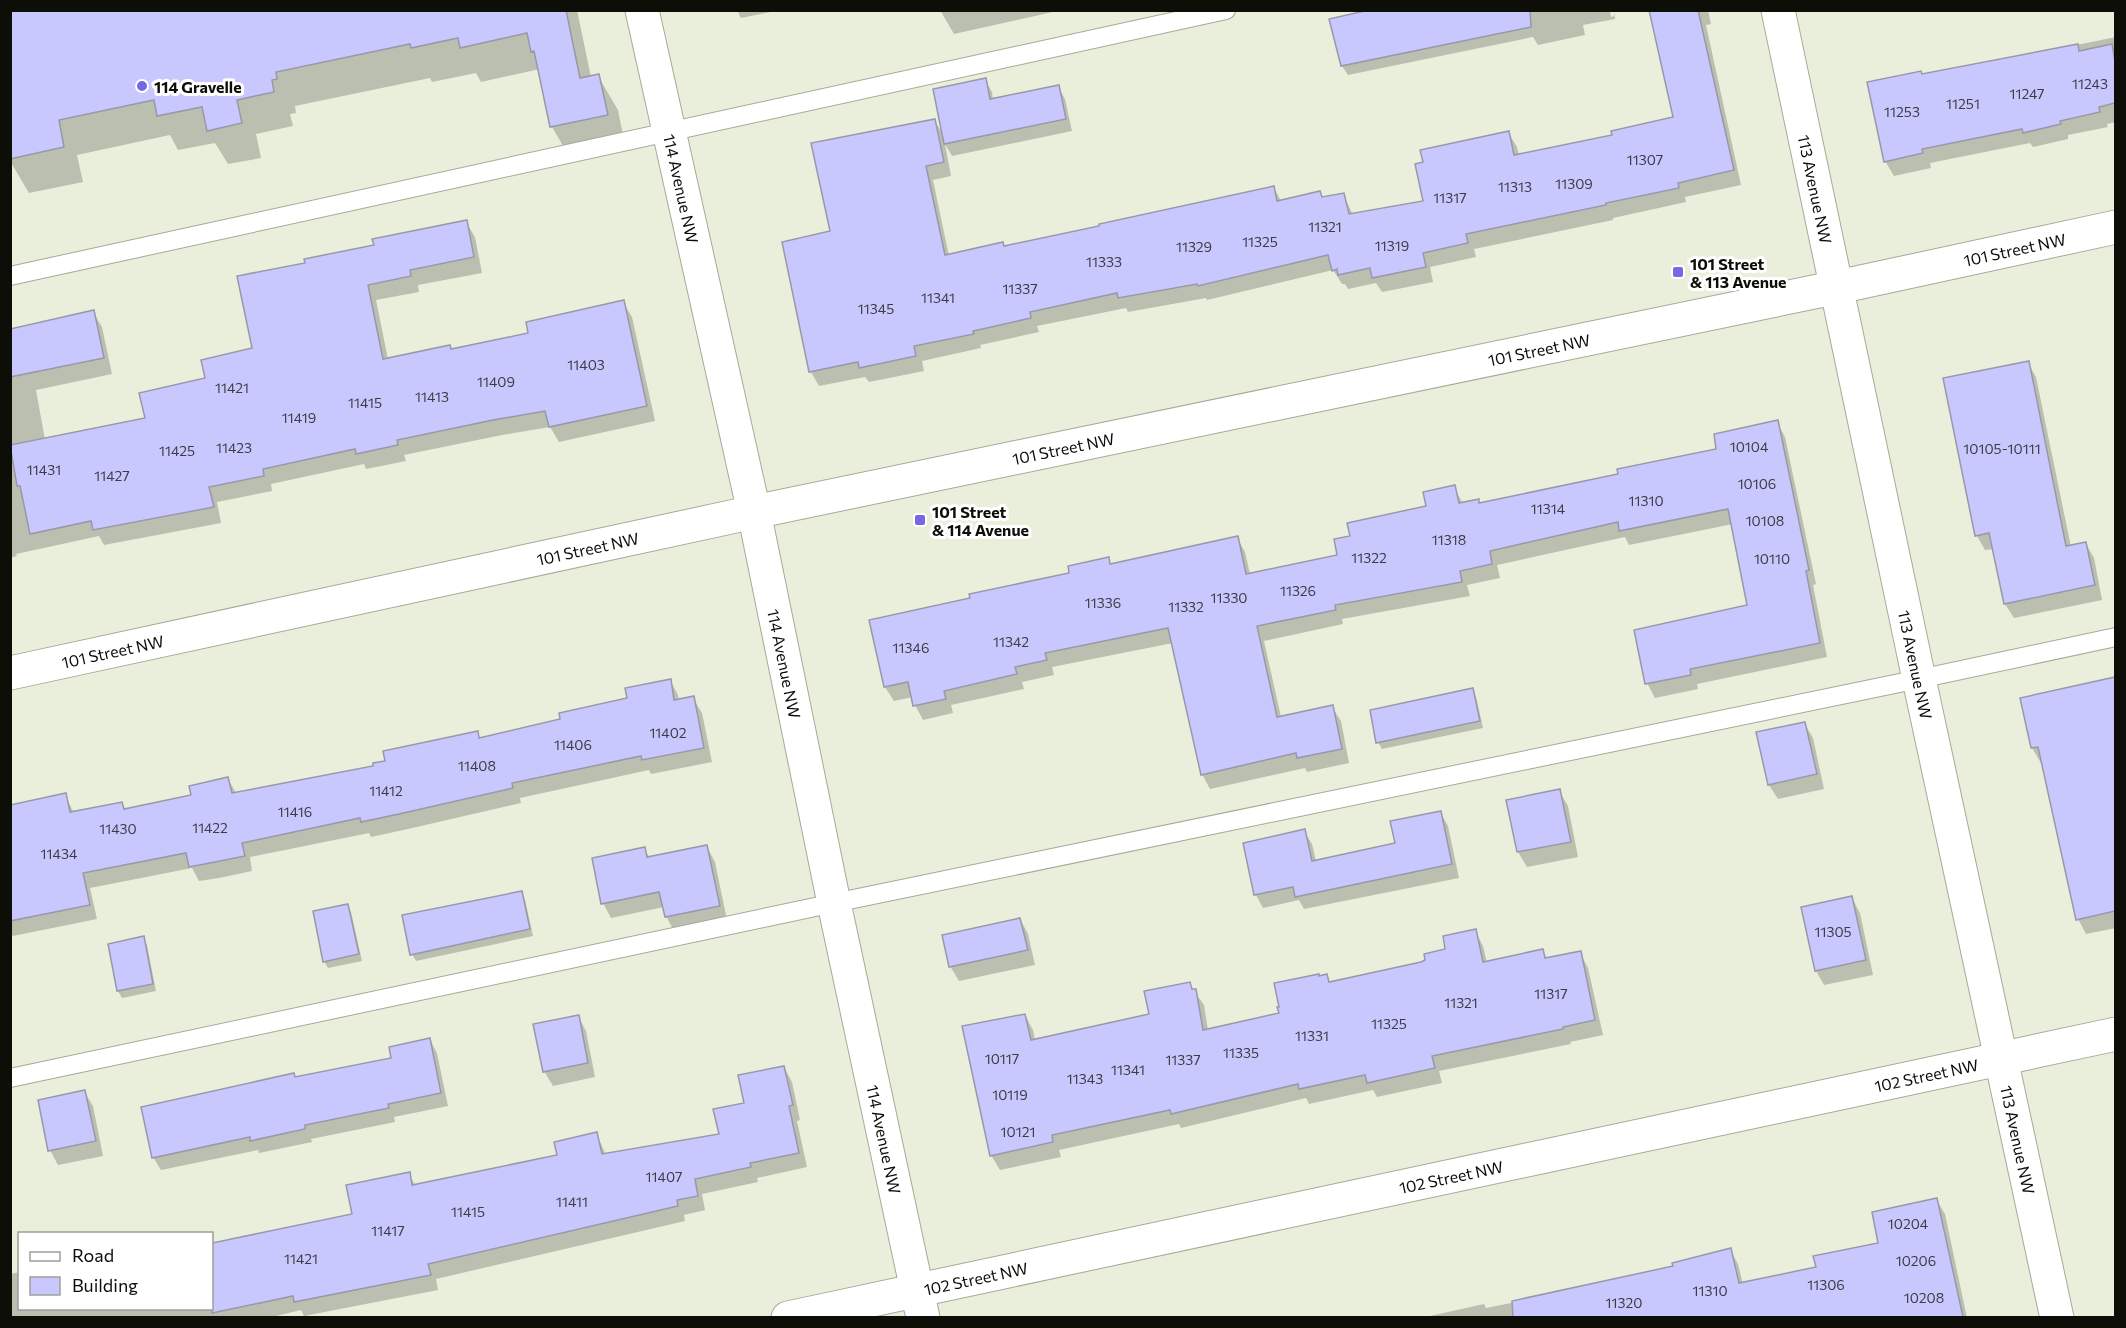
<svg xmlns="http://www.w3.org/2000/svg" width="2126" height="1328" font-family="Commissioner,sans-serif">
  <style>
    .shadow { fill: #0003 }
    .building { fill: #c9c8fe; stroke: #9898aa; stroke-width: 1.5 }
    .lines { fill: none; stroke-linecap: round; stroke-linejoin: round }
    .lane-casing { stroke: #a5aa98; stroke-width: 20 }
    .street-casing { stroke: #a5aa98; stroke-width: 35 }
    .secondary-casing { stroke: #a5aa98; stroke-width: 35 }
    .lane { stroke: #fff; stroke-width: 18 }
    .street { stroke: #fff; stroke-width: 33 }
    .secondary { stroke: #fff; stroke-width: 33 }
    .poi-dot { fill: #7668e3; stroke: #fff; stroke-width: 2 }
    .labels { text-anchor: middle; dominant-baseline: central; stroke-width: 6; stroke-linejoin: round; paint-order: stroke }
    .number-label { font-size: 14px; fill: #3c3c46 }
    .poi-label { font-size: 16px; font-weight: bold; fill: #0d0e08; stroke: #fff; text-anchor: start }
    .street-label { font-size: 16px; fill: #0d0e08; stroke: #fff }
  </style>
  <rect width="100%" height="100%" fill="#eaefdc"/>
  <!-- shadow -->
  <path class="shadow" d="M10 10H577L591 77 598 76 618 110 626 150 572 161 552 127 540 69 481 82 476 73 432 82 430 78 295 106 296 113 290 114 293 126 256 134 261 158 228 164 215 143 178 150 170 135 77 155 83 182 29 193 10 161Z
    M737 10H780L741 18Z
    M940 10H1062L954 34Z
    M1387 10H1610L1611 17 1614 16V10L1615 19 1583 25 1585 35 1538 45 1533 37 1348 75 1342 66Z
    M1650 10H1708L1711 24 1706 25 1741 185 1685 197 1686 202 1613 218V220L1474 249 1476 257 1430 267 1433 282 1382 292 1376 283 1348 289 1345 284H1342L1333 270 1207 300 1206 298 1128 312 1126 308 1037 326 1039 332 980 345 981 348 922 361 924 371 869 382 865 377 819 386 811 372 783 243 831 232 934 120 943 134 985 80 992 92 993 100 1058 86 1065 99 1072 131 952 156 945 144 951 176 933 180 949 256 1003 243 1005 248 1274 188 1281 201 1323 199 1343 194 1353 215 1425 202 1508 132 1517 147 1519 156 1613 136 1675 119Z
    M2116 37V122L2107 124 2108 127 2068 135V139L2033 147 2030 143 1930 163 1931 168 1894 176 1885 161 1922 76Z
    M466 222 475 237 482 273 418 285 419 292 376 300 388 359 452 351 530 334 623 302 632 317 655 421 559 442 550 427 502 435 404 455 406 461 366 469 364 464 271 484 272 491 217 502 221 523 104 545 99 536 16 554 17 556 10 558V330L93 312 102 327 112 374 36 390 45 440 147 419 253 350 306 264Z
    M2028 363 2036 377 2071 547 2086 544 2094 558 2102 600 2014 618 2005 604 1994 549 1985 550 1977 536 1945 379Z
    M1777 422 1785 437 1816 584 1813 585 1827 657 1697 684 1698 689 1655 698 1647 683 1749 606 1733 524 1629 545 1625 537 1497 565 1500 578 1467 585 1470 596 1342 619 1343 624 1264 641 1281 717 1332 707 1341 721 1349 763 1307 772 1305 768 1210 789 1202 774 1173 643 1052 667 1054 675 1022 682 1024 689 951 705 953 713 923 720 915 705 913 697 894 701 885 687 972 599 1071 574 1108 559 1112 565 1237 538 1245 552 1250 574 1339 556 1351 538 1428 507 1454 487 1463 504 1478 501 1480 505 1620 475 1718 450Z
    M2116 678V928L2086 934 2078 919 2043 762 2041 763 2032 748 2022 699Z
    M670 680 678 695 679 701 693 698 702 713 712 762 651 774 649 770 520 798 521 803 408 829 371 837 369 833 250 857 252 871 219 878 199 881 192 868 90 888 97 919 13 936 10 932V807L65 795 74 813 122 803 125 810 193 796 228 779 236 793 375 767 477 733 481 739 562 720 629 699Z
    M1472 690 1476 697 1483 728 1382 749 1378 742Z
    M1804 723 1813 738 1824 789 1778 799 1769 785Z
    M1559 791 1568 806 1578 857 1527 867 1518 852 1508 801Z
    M1440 812 1448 826 1459 878 1304 909 1299 900 1263 908 1256 895 1304 831 1312 844 1316 861 1397 844Z
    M707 847 715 862 727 920 674 931 666 916 664 907 611 918 603 903 644 849 650 858Z
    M521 893 525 900 533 936 416 961 412 954Z
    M1852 898 1860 913 1873 975 1824 985 1816 971Z
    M347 905 351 912 362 961 328 968 324 961Z
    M1020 919 1028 934 1035 965 959 981 950 966Z
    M1475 931 1483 946 1487 963 1543 951 1547 959 1580 953 1588 968 1603 1035 1570 1042 1571 1044 1439 1071 1442 1083 1377 1097 1373 1090 1309 1104 1306 1098 1181 1128 1179 1124 1059 1150 1061 1157 1000 1170 991 1155 1025 1015 1033 1030 1035 1040 1150 1015 1189 984 1204 1005 1208 1030 1280 1015 1319 978 1326 976 1330 983 1422 963 1447 950Z
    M143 938 147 945 156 991 122 998 118 991 109 945Z
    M578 1016 586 1031 595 1077 553 1086 544 1071Z
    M430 1040 437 1053 448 1106 394 1117 395 1122 311 1139 312 1142 259 1153 258 1150 161 1170 153 1157 296 1079 393 1059Z
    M784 1067 792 1082 800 1120 797 1121 807 1167 757 1178 758 1182 702 1194 705 1210 684 1215 685 1221 436 1279 438 1290 304 1316 301 1310 268 1318H10V1274L20 1272V1308H212V1245L354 1216 409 1174 415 1185 559 1156 596 1133 606 1155 721 1135 746 1104Z
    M84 1091 93 1106 103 1156 58 1165 50 1150Z
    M1936 1199 1945 1214 1967 1318H1421L1484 1304 1486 1308 1575 1290 1674 1267 1730 1250 1738 1264 1743 1284 1817 1268 1880 1244Z"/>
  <!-- building -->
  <path class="building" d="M10 10H566L580 78 599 74 608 115 550 127 534 51 531 52 527 33 460 48 458 38 411 48 410 44 276 72 277 79 272 80 274 92 237 100 242 123 207 131 202 107 157 116 154 100 59 120 64 147 10 159Z
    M1369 10H1530L1531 27 1341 66 1329 19Z
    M1649 10H1698L1734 170 1678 183 1679 188 1606 203V205L1466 234 1468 243 1423 253 1426 267 1372 278 1370 268 1338 275 1337 269 1332 271 1328 255 1198 286 1197 284 1118 298 1117 293 1030 312 1031 318 973 331 974 334 914 346 916 356 859 368 858 362 809 372 782 242 830 231 811 143 935 119 944 162 926 166 945 255 1003 242 1004 246 1099 226V224L1274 186 1277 201 1320 191 1322 197 1344 193 1349 214 1423 201 1415 164 1423 162 1420 150 1509 131 1514 155 1612 135 1611 131 1673 117Z
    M2078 44 2079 51 2112 44 2115 62V103L2099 107 2100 112 2060 121 2061 124 2023 133 2022 129 1922 149 1923 153 1884 162 1867 82 1921 71 1922 74Z
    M986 78 990 99 1059 85 1066 119 944 144 933 89Z
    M467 220 474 257 410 270 411 276 368 285 383 359 450 345 451 349 528 333 526 322 624 300 647 406 549 427 545 411 493 420 397 440 398 445 356 454 355 449 263 469 264 476 209 487 214 507 93 530 91 521 30 534 20 486H17L10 445 145 418 139 393 205 378 201 360 252 348 237 276 305 263 304 259 374 245 372 239Z
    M94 310 104 358 10 377V329Z
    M2029 361 2066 546 2086 542 2095 585 2004 604 1989 533 1975 536 1943 378Z
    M1778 420 1809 570 1806 571 1820 643 1690 669 1691 675 1645 684 1634 630 1747 605 1728 509 1619 531 1618 522 1490 551 1492 564 1460 571 1462 582 1335 605 1336 610 1257 626 1277 717 1333 705 1342 749 1297 758 1296 753 1201 775 1168 628 1045 653 1047 660 1015 667 1017 674 944 691 946 699 913 706 908 682 884 687 869 620 970 598 969 594 1069 573 1068 566 1109 557 1110 564 1238 536 1246 574 1337 555 1334 539 1350 536 1347 523 1426 506 1423 492 1455 485 1459 503 1479 499V503L1618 474 1617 469 1716 449 1714 434Z
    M2115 677V911L2076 920 2038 747 2031 748 2020 698Z
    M671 679 674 700 694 696 704 748 642 760 641 756 512 783 513 788 399 814 361 822 360 818 242 843 245 856 210 863 189 867 186 853 83 873 90 905 10 921V805L66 793 70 812 122 802 124 809 191 795 189 786 228 777 232 793 305 779 373 766V763L385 761 383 751 478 731 479 738 560 719 559 713 627 698 625 688Z
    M1473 688 1480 721 1376 743 1370 710Z
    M1805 722 1817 774 1768 785 1756 732Z
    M1560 789 1571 842 1517 852 1506 800Z
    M1441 811 1452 864 1295 897 1293 887 1254 895 1243 843 1305 829 1312 861 1395 843 1390 821Z
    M707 845 720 906 665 917 659 892 601 904 592 858 645 847 647 857Z
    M522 891 530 929 410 955 402 915Z
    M1852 896 1866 960 1815 971 1801 907Z
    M348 904 359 954 323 962 313 911Z
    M1020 918 1028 950 949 967 942 935Z
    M1476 929 1483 962 1543 949 1545 958 1581 951 1595 1020 1563 1027V1029L1432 1056 1435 1068 1367 1083 1365 1075 1299 1089 1298 1084 1171 1114 1170 1110 1052 1135 1053 1142 990 1156 962 1026 1025 1014 1031 1040 1149 1014 1144 991 1190 982 1192 989H1196L1203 1030 1279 1013 1277 1007H1279L1274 983 1319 974V976L1327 974 1329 982 1421 962 1425 960 1424 954 1445 949 1443 936Z
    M144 936 153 984 117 991 108 944Z
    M579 1015 588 1063 543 1072 533 1024Z
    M430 1038 441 1093 388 1104 389 1108 305 1125V1129L250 1141V1137L152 1158 141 1107 294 1073 295 1077 391 1058 389 1047Z
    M784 1066 793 1105 789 1106 799 1153 750 1163 751 1167 695 1179 698 1196 677 1200 678 1206 428 1264 431 1275 294 1302 293 1296 212 1313V1243L352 1214 346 1185 410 1172 412 1185 557 1155 554 1142 597 1132 602 1154 719 1134 713 1109 744 1103 738 1075Z
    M85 1090 96 1141 48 1151 38 1100Z
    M1937 1198 1963 1317H1513L1512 1301 1673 1266 1672 1263 1731 1248 1739 1283 1816 1267 1813 1256 1878 1243 1872 1212Z"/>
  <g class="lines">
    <!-- lane casing -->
    <g class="lane-casing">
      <path id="lane" d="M10 276 1226 10
        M10 1078 834 903 1919 679 2116 637"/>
    </g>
    <!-- street casing -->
    <g class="street-casing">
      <g id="street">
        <path id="s1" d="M642 10 754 512 834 903 923 1318"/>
        <path id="s2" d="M1778 10 1919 679 2057 1318"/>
        <path id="s3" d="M788 1318 2116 1034"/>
      </g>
    </g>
    <!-- secondary casing -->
    <g class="secondary-casing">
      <g id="secondary">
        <path id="s4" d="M10 673 754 512 1838 287 2116 227"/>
      </g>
    </g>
    <!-- lane -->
    <use href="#lane" class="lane"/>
    <!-- street -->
    <use href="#street" class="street"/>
    <!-- secondary -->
    <use href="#secondary" class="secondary"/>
  </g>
  <!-- markers -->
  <g class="poi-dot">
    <circle cx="142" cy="86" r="6"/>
    <rect x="1672" y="266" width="12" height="12" rx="3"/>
    <rect x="914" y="514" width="12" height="12" rx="3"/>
  </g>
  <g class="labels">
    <!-- number labels -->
    <g class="number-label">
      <text x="2090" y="83">11243</text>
      <text x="2027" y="93">11247</text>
      <text x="1963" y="103">11251</text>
      <text x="1902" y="111">11253</text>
      <text x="1645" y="159">11307</text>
      <text x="1574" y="183">11309</text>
      <text x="1515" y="186">11313</text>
      <text x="1450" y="197">11317</text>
      <text x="1325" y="226">11321</text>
      <text x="1260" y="241">11325</text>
      <text x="1392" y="245">11319</text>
      <text x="1194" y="246">11329</text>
      <text x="1104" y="261">11333</text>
      <text x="1020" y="288">11337</text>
      <text x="938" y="297">11341</text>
      <text x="876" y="308">11345</text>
      <text x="586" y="364">11403</text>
      <text x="496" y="381">11409</text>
      <text x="232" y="387">11421</text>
      <text x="432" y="396">11413</text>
      <text x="365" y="402">11415</text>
      <text x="299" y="417">11419</text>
      <text x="1749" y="446">10104</text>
      <text x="234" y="447">11423</text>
      <text x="2002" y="448">10105-10111</text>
      <text x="177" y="450">11425</text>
      <text x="44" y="469">11431</text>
      <text x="112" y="475">11427</text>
      <text x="1757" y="483">10106</text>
      <text x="1646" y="500">11310</text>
      <text x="1548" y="508">11314</text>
      <text x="1765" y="520">10108</text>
      <text x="1449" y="539">11318</text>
      <text x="1369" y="557">11322</text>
      <text x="1772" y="558">10110</text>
      <text x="1298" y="590">11326</text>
      <text x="1229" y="597">11330</text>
      <text x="1103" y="602">11336</text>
      <text x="1186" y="606">11332</text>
      <text x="1011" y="641">11342</text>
      <text x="911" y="647">11346</text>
      <text x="668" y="732">11402</text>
      <text x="573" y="744">11406</text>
      <text x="477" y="765">11408</text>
      <text x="386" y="790">11412</text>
      <text x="295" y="811">11416</text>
      <text x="210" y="827">11422</text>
      <text x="118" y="828">11430</text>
      <text x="59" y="853">11434</text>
      <text x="1833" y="931">11305</text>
      <text x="1551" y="993">11317</text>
      <text x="1461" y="1002">11321</text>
      <text x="1389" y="1023">11325</text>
      <text x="1312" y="1035">11331</text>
      <text x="1241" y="1052">11335</text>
      <text x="1002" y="1058">10117</text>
      <text x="1183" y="1059">11337</text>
      <text x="1128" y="1069">11341</text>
      <text x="1085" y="1078">11343</text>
      <text x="1010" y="1094">10119</text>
      <text x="1018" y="1131">10121</text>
      <text x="664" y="1176">11407</text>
      <text x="572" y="1201">11411</text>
      <text x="468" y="1211">11415</text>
      <text x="1908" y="1223">10204</text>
      <text x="388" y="1230">11417</text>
      <text x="301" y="1258">11421</text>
      <text x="1916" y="1260">10206</text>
      <text x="1826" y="1284">11306</text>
      <text x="1710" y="1290">11310</text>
      <text x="1924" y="1297">10208</text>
      <text x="1624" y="1302">11320</text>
    </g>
    <!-- poi labels -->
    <g class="poi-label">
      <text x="154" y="86">114 Gravelle</text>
      <text x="1690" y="263">101 Street<tspan x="1690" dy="18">&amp; 113 Avenue</tspan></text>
      <text x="932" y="511">101 Street<tspan x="932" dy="18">&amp; 114 Avenue</tspan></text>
    </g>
    <!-- street labels -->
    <g class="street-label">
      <text stroke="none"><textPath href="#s1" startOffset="183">114 Avenue NW</textPath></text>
      <text stroke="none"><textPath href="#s2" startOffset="183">113 Avenue NW</textPath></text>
      <text stroke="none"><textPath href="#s4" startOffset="2049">101 Street NW</textPath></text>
      <text stroke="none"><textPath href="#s4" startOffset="1563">101 Street NW</textPath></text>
      <text stroke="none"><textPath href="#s4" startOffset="1077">101 Street NW</textPath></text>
      <text stroke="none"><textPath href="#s4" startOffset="591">101 Street NW</textPath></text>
      <text stroke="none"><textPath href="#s4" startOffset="105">101 Street NW</textPath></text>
      <text stroke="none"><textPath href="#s1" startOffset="669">114 Avenue NW</textPath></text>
      <text stroke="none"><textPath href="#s2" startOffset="669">113 Avenue NW</textPath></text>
      <text stroke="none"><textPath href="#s3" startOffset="1164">102 Street NW</textPath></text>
      <text stroke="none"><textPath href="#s1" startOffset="1155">114 Avenue NW</textPath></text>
      <text stroke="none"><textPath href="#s2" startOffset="1155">113 Avenue NW</textPath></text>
      <text stroke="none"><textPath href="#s3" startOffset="678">102 Street NW</textPath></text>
      <text stroke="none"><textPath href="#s3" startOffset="192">102 Street NW</textPath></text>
    </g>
  </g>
  <!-- border -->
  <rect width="2126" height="1328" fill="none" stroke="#0d0e08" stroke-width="24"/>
  <!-- legend -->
  <rect x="18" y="1232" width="195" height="78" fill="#ffffff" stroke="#9e9f9c" stroke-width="1.5"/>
  <rect x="30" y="1252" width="30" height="9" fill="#ffffff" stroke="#9e9f9c" stroke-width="1.5"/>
  <text x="72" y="1262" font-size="18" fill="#0d0e08">Road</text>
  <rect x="30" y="1277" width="30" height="18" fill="#c9c8fe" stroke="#9e9f9c" stroke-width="1.5"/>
  <text x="72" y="1292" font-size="18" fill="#0d0e08">Building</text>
</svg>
